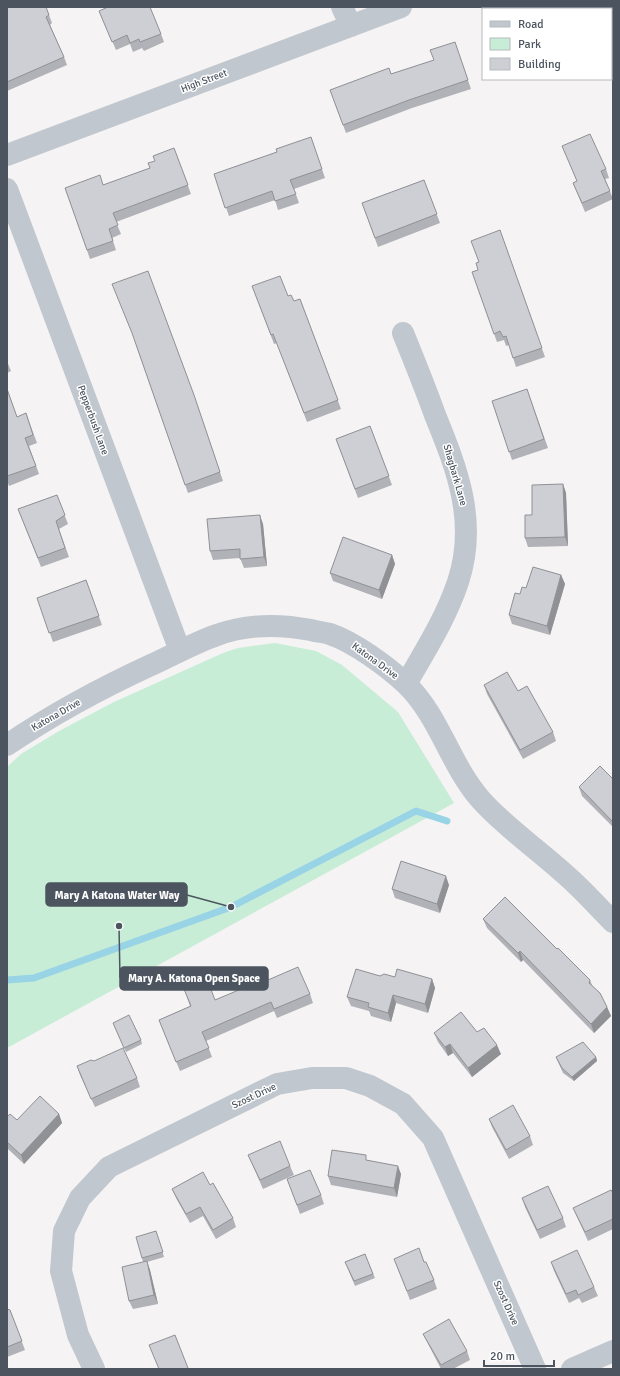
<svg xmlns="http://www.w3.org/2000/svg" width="620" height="1376" font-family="Signika,sans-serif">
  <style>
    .green { fill: #c7edd7 }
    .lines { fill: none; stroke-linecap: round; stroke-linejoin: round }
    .stream { stroke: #98d3e6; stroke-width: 7 }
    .minor { stroke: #c0c7ce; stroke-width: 22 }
    .wall { fill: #b0b2b7 }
    .shaded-wall { fill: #909195 }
    .building { fill: #cdcfd5; stroke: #909195 }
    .labels { text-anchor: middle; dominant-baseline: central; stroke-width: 3; stroke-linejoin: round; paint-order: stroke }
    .street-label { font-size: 10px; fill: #4c555f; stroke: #fff }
    .leader { fill: none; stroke: #4c555f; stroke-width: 1.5 }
    .callout-dot { fill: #4c555f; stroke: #fff; stroke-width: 1.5 }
    .callout { fill: #4c555f; stroke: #4c555f; stroke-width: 1.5 }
    .callout-label { font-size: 11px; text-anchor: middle; font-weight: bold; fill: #fff }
  </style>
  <rect width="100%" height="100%" fill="#f5f3f3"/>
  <!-- green -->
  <path class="green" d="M275 643 316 651 342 665 398 712 454 803 7 1048V767L21 754 59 731 114 702 223 653 238 648Z"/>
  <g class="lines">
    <!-- stream -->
    <path class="stream" d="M7 980 34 978 231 907 416 811 447 821"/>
    <!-- minor -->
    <path class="minor" d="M342 7 351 26
      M611 21 613 25
      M7 155 401 7
      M7 189 180 651
      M403 333C414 360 425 387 435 415 457 469 478 522 458 582 446 618 425 651 406 684
      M7 745C53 714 101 688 151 665 173 655 194 643 217 635 247 624 280 624 311 630 317 632 324 632 330 634 354 642 388 667 406 684 440 717 450 765 481 800 506 828 539 850 567 876 583 890 598 907 613 922
      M94 1369 78 1335 61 1271 64 1231 80 1198 109 1167 277 1084 312 1078H346L370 1086 403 1104 433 1138 535 1369
      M572 1369 613 1351"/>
  </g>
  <!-- wall -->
  <path class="wall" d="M7 7H46L52 23 50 25 64 57 67 65 7 91Z
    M99 11 161 34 164 42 144 51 142 48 133 52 130 44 116 50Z
    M455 42 471 89 412 108 346 133 330 90 391 74 434 60Z
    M311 137 325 178 294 189 299 203 278 210 275 200 229 216 214 174 277 152Z
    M562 146 606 169 609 178 605 179 613 199 585 212 573 183 577 181Z
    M174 148 191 194 116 222 121 234 112 238 116 250 90 259 65 188 103 185 150 168 155 161Z
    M424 180 440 223 378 247 362 203Z
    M500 230 545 357 516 367 509 345 506 346 504 340 497 342 472 272 478 270 479 262Z
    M252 286 288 296 294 301 300 299 341 409 307 422 277 343 274 344Z
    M134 339 197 404 223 481 188 493Z
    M7 361 11 371 7 373Z
    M7 388 17 417 26 413 37 443 29 446 39 474 9 486 7 480Z
    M527 389 548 448 512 460 492 401Z
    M370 426 392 485 358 498 336 439Z
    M563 484 566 493 568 546 528 547 525 538 532 515Z
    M57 495 68 524 59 529 69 557 41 567 18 509Z
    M263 524 267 566 244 568 240 558 213 560 210 551Z
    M392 555 395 564 382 599 333 581 330 573Z
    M561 575 565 584 550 635 512 624 509 615 520 594Z
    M86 580 102 625 53 642 37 598Z
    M484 685 518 691 553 732 556 741 523 759 487 694Z
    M613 779V827L582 796 579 787Z
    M449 885 440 913 395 898 392 889Z
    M483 919 557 949 590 980 592 985 607 1007 611 1016 594 1033 523 960 521 962 487 928Z
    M380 976 432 979 435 988 428 1013 396 1003 391 1022 371 1016 369 1011 351 1006 347 997Z
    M254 986 310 994 313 1003 277 1018 274 1011 206 1041 212 1057 180 1071 159 1020 190 1006 184 989 215 1000Z
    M113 1023 141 1040 142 1044 126 1052Z
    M477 1032 501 1054 472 1077 453 1053 448 1056 438 1042 434 1033Z
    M556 1057H596L597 1061 574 1081 563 1073 558 1062Z
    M94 1061 137 1078 140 1087 95 1107 80 1075 77 1066Z
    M59 1114 62 1123 24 1164 7 1148V1117L17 1120Z
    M489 1119 530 1136 533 1145 509 1159 492 1127Z
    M248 1155 290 1166 294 1175 263 1189Z
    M368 1160 401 1174 397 1197 331 1185 328 1176Z
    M287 1179 321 1195 324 1204 300 1214Z
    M210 1185 233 1218 236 1227 216 1239 203 1216 190 1223 176 1198 172 1189Z
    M613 1193V1229L588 1241 577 1217 573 1208Z
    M522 1198 563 1218 566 1227 540 1239 525 1207Z
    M156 1231 164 1257 147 1262 150 1270 158 1304 133 1309 129 1301 143 1262 142 1258Z
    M365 1254 375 1278 355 1286 345 1262Z
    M394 1259 424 1262 434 1280 437 1289 410 1300Z
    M551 1262 594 1287 598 1296 582 1303 579 1298 569 1303 554 1271Z
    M7 1309 10 1310 25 1350 7 1357Z
    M423 1334 467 1351 470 1360 453 1369H441L427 1342Z"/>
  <!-- shaded-wall -->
  <path class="shaded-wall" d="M563 484 566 493 568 546 565 537Z
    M260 515 263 524 267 566 264 557Z
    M392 555 395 564 382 599 379 590Z
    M561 575 565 584 550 635 547 626Z
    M446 876 449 885 440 913 437 904Z
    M520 951 523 960 521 962 518 953Z
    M432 979 435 988 428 1013 425 1004Z
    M393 995 396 1003 391 1022 388 1013Z
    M607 1007 611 1016 594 1033 591 1024Z
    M450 1044 453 1053 448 1056 445 1047Z
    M497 1045 501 1054 472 1077 468 1068Z
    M596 1057 597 1061 574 1081 572 1077Z
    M59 1114 62 1123 24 1164 21 1155Z
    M398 1166 401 1174 397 1197 394 1188Z
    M147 1261 150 1270 158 1304 154 1295Z"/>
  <!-- building -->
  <path class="building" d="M7 7H46L49 15 46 17 64 57 7 82Z
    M108 7H150L161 34 140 42 139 39 130 43 127 35 112 42 99 11Z
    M455 42 468 80 409 100 343 125 330 90 389 68 391 74 434 60 430 50Z
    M590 134 606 169 601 171 610 191 582 203 573 183 577 181 562 146Z
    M311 137 322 169 290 180 296 194 275 201 272 191 225 208 214 174 277 152 276 149Z
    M174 148 188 185 113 213 118 225 109 229 113 241 87 250 65 188 100 175 103 185 150 168 148 163 155 161 153 156Z
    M424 180 437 214 375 238 362 203Z
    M500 230 542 348 513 358 506 336 503 337 500 331 494 334 472 272 478 270 476 263 479 262 471 241Z
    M148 271 194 395 220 472 185 485 132 333 112 284Z
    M280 276 288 296 291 295 294 301 300 299 338 400 304 413 273 334 271 335 252 286Z
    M7 389 17 417 26 413 33 435 25 438 36 466 7 476Z
    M527 389 544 439 509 452 492 401Z
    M370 426 389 476 355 489 336 439Z
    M563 484 565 537 525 538V515H532V485Z
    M57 495 65 515 56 521 65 548 38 558 18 509Z
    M260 515 264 557 240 559V549L210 551 207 519Z
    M343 537 392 555 379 590 330 573Z
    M533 567 561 575 547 626 509 615 515 593 520 594 522 587 526 588Z
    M86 580 99 616 49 633 37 598Z
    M507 672 518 691 527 686 553 732 520 750 484 685Z
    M600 766 613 779V822L579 787Z
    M401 861 446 876 437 904 392 889Z
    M505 897 557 949 558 948 590 980 589 983 600 993 607 1007 591 1024 520 951 518 953 483 919Z
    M298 967 310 994 274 1009 271 1002 202 1032 209 1048 176 1062 159 1020 191 1006 184 989 207 979 215 1000 253 984 254 986Z
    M356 969 380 976 384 974 395 977 397 969 432 979 425 1004 393 995 388 1013 368 1007 369 1003 347 997Z
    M461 1012 477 1032 484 1028 497 1045 468 1068 450 1044 445 1047 434 1033Z
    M129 1015 141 1040 124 1048 113 1023Z
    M583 1042 596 1057 572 1077 562 1068 556 1057Z
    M123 1048 137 1078 91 1099 77 1066 91 1060 94 1061Z
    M40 1096 59 1114 21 1155 7 1142V1117L10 1114 17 1120Z
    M513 1105 530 1136 506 1150 489 1119Z
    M280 1141 290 1166 260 1180 248 1155Z
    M332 1150 366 1155V1160L398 1166 394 1188 328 1176Z
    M310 1170 321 1195 297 1205 287 1179Z
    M203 1172 210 1185 213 1183 233 1218 213 1230 200 1207 186 1214 172 1189Z
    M548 1186 563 1218 537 1230 522 1198Z
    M611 1190 613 1193V1219L585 1232 573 1208Z
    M156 1231 163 1252 142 1258 136 1237Z
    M419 1248 424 1262H426L434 1280 407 1291 394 1259Z
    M577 1250 594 1287 578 1295 576 1290 566 1294 551 1262Z
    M365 1254 373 1274 354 1281 345 1262Z
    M147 1261 154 1295 129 1301 122 1267Z
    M7 1309 10 1310 22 1341 7 1347Z
    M449 1319 467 1351 441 1365 423 1334Z
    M175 1335 188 1368 185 1369H159L149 1345Z"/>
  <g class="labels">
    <!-- street labels -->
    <g class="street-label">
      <text transform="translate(204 81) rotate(-21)">High Street</text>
      <text transform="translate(93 420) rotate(70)">Pepperbush Lane</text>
      <text transform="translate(455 475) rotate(74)">Shagbark Lane</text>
      <text transform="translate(375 661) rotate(36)">Katona Drive</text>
      <text transform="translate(56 715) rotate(-30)">Katona Drive</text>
      <text transform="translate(254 1096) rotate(-25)">Szost Drive</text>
      <text transform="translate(506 1303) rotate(66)">Szost Drive</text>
    </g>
  </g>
  <!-- callouts -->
  <path class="leader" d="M231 907L187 895M119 926L120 978"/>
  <g class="callout-dot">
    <circle cx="231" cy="907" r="4"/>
    <circle cx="119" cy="926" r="4"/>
  </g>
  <g class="callout">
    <rect x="46" y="883" width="141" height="23" rx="4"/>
    <rect x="120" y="967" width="148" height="23" rx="4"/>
  </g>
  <g class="callout-label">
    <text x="117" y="899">Mary A Katona Water Way</text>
    <text x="194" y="982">Mary A. Katona Open Space</text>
  </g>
  <!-- border -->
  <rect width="620" height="1376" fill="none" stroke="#4c555f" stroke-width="16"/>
  <!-- legend -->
  <rect x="482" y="8" width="130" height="72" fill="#ffffff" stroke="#b7bbbf"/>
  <rect x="490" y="21" width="20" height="6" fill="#c0c7ce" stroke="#b7bbbf"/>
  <text x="518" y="28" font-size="12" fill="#4c555f">Road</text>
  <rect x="490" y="38" width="20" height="12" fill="#c7edd7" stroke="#b7bbbf"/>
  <text x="518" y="48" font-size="12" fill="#4c555f">Park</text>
  <rect x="490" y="58" width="20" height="12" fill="#cdcfd5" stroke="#b7bbbf"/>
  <text x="518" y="68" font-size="12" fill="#4c555f">Building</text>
  <!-- scale -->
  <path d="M484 1360v6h70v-6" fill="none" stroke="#4c555f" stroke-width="2"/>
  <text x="490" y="1360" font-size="12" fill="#4c555f" stroke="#ffffff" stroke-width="3" paint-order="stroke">20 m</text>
</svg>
